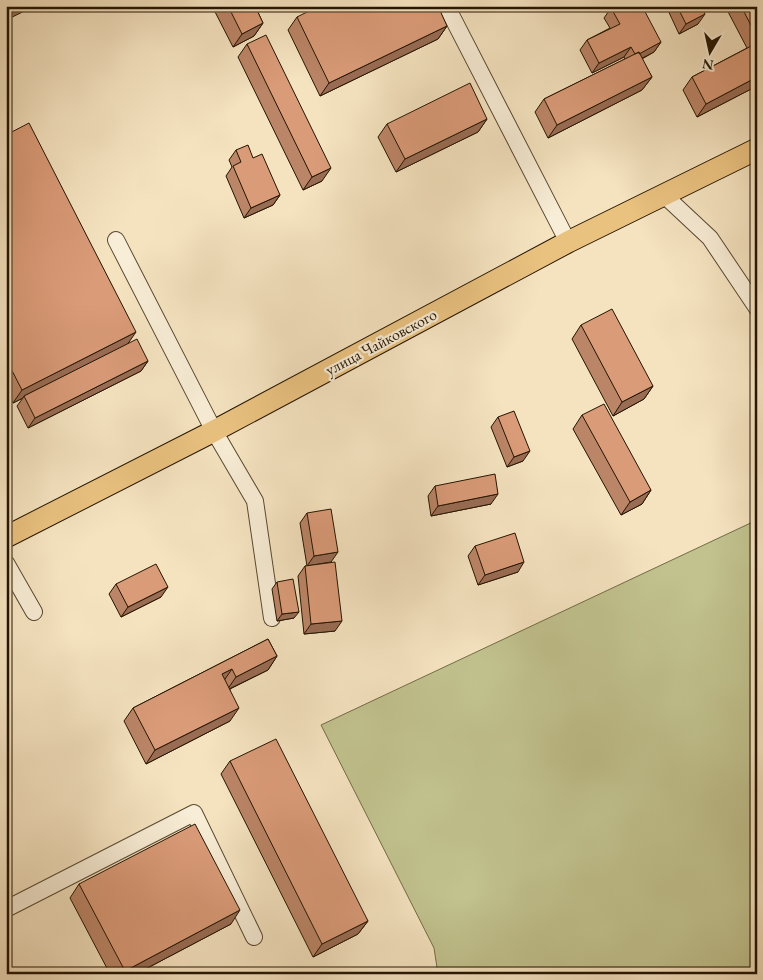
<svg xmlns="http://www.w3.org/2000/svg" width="763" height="980" font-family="'EB Garamond',serif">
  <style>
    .green { fill: #c1c28e; stroke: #726b47 }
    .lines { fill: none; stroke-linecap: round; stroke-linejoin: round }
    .minor-casing { stroke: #584830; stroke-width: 18 }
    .major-casing { stroke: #241400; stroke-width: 23 }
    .minor { stroke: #f8edd6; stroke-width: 16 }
    .major { stroke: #eac280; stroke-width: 21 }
    .wall { fill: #bb8567; stroke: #241400 }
    .shaded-wall { fill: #996c54; stroke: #241400 }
    .building { fill: #da9b78; stroke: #241400 }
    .labels { text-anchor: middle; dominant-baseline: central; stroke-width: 4.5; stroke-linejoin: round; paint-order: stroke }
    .street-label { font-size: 16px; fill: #241400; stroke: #f8edd6 }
  </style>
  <rect width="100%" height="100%" fill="#f5e3c0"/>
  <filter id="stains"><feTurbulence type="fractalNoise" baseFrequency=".004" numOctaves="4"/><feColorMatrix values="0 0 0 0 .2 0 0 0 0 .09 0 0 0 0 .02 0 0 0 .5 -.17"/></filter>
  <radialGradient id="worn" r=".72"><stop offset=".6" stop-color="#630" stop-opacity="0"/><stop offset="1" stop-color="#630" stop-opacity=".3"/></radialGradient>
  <!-- green -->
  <path class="green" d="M757 520V974H438L434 948 321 725Z"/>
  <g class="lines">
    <!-- minor casing -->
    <g class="minor-casing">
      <path id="minor" d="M447 7 568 242
        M664 195 710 238 757 308
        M116 240 214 431 255 501 272 618
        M6 563 34 612
        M6 909 194 813 254 937"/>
    </g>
    <!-- major casing -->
    <g class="major-casing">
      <path id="major" d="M6 537 214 431 568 242 757 149"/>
    </g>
    <!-- minor -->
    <use href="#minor" class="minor"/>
    <!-- major -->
    <use href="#major" class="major"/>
  </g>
  <!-- wall -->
  <path class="wall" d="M212 6H255L263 23 254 36 233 47Z
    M603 6H612L605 10Z
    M666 6H702L698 24 679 34Z
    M725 6H757V86L697 117 683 90 692 77 747 48Z
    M611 8 661 42 654 52 642 59 652 77 642 90 548 138 535 112 544 99 625 59 624 57 592 73 580 50 587 40 610 28 604 18Z
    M297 17 447 26 438 39 320 96 288 30Z
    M247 44 322 181 303 190 238 57Z
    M487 119 478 132 396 172 378 137 387 124Z
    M6 135 127 345 148 361 141 371 28 428 17 406 23 398 13 403 6 390Z
    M236 150 253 158 280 195 273 205 244 218 226 176 232 167 229 160Z
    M581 325 653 386 644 399 613 416 572 339Z
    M582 415 651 490 642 504 621 515 573 429Z
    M498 417 523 461 507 467 491 427Z
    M435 486 491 504 431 516 428 496Z
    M307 513 331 562 311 565 335 631 304 634 298 576 305 566H307L300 523Z
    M475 546 518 572 478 585 468 556Z
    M277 582 294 618 277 621 272 589Z
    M116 584 161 597 121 617 109 594Z
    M268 639 277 656 268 670 230 689V721L146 764 124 721 133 708Z
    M230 761 368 921 358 934 313 957 221 774Z
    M79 884 231 924 136 974H110L70 898Z"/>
  <!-- shaded-wall -->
  <path class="shaded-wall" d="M17 6H35L6 20V12Z
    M607 6H612L605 10Z
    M705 14 698 24 679 34 686 24Z
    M263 23 254 36 233 47 242 34Z
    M447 26 438 39 320 96 329 83Z
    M661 42 654 52 629 65 636 55Z
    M631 47 624 57 592 73 599 63Z
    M652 77 642 90 548 138 557 125Z
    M757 77V86L697 117 706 104Z
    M487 119 478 132 396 172 405 159Z
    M331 168 322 181 303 190 312 177Z
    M280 195 273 205 244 218 251 208Z
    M136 332 127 345 24 396 23 398 13 403 22 390Z
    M148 361 141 371 28 428 35 418Z
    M653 386 644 399 613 416 622 402Z
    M530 451 523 461 507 467 514 457Z
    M651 490 642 504 621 515 630 502Z
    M498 494 491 504 431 516 438 506Z
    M338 552 331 562 307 566 314 556Z
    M524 562 518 572 478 585 485 575Z
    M168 587 161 597 121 617 128 607Z
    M299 612 294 618 277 621 282 614Z
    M342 621 335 631 304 634 311 624Z
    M277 656 268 670 227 690 236 677Z
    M232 669 223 682 222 674Z
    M239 708 230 721 146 764 155 750Z
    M240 910 231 924 136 974H123L125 971Z
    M368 921 358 934 313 957 322 944Z"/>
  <!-- building -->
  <path class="building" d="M6 6H17L6 12Z
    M228 6H255L263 23 242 34Z
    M319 6H438L447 26 329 83 297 17Z
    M614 6H642L661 42 639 54V52L635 54 631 47 599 63 587 40 620 24 611 8Z
    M677 6H702L705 14 686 24Z
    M741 6H757V37Z
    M266 35 331 168 312 177 247 44Z
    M757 43V77L706 104 692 77Z
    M639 52 652 77 557 125 544 99Z
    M470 83 487 119 405 159 387 124Z
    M29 123 136 332 22 390 6 359V135Z
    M248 145 253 158 262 154 280 195 251 208 233 166 241 162 236 150Z
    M612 309 653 386 622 402 581 325Z
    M137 339 148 361 35 418 24 396Z
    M604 404 651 490 630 502 582 415Z
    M514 411 530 451 514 457 498 417Z
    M495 474 498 494 438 506 435 486Z
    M331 509 338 552 314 556 307 513Z
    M515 533 524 562 485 575 475 546Z
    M335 562 342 621 311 624 305 566Z
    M156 564 168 587 128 607 116 584Z
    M293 579 299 612 282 614 277 582Z
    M268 639 277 656 236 677 232 669 222 674 239 708 155 750 133 708Z
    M276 739 368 921 322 944 230 761Z
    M195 824 240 910 125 971 79 884Z"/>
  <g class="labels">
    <!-- street labels -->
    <g class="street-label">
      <text transform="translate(381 342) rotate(-28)">улица Чайковского</text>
    </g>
  </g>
  <!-- margin -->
  <rect width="763" height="980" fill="none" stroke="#f5e3c0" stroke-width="25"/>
  <rect x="8" y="8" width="748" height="965" fill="none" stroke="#241400" stroke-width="2.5"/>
  <rect x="12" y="12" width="738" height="955" fill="none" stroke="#241400"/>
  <!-- north arrow -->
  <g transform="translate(710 52) rotate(189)" stroke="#f8edd6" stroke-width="4" paint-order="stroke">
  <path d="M0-4L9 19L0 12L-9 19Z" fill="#241400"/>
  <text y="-8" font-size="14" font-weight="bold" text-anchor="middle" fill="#241400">N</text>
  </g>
  <rect width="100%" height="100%" filter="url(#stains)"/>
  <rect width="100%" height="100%" fill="url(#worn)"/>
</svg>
